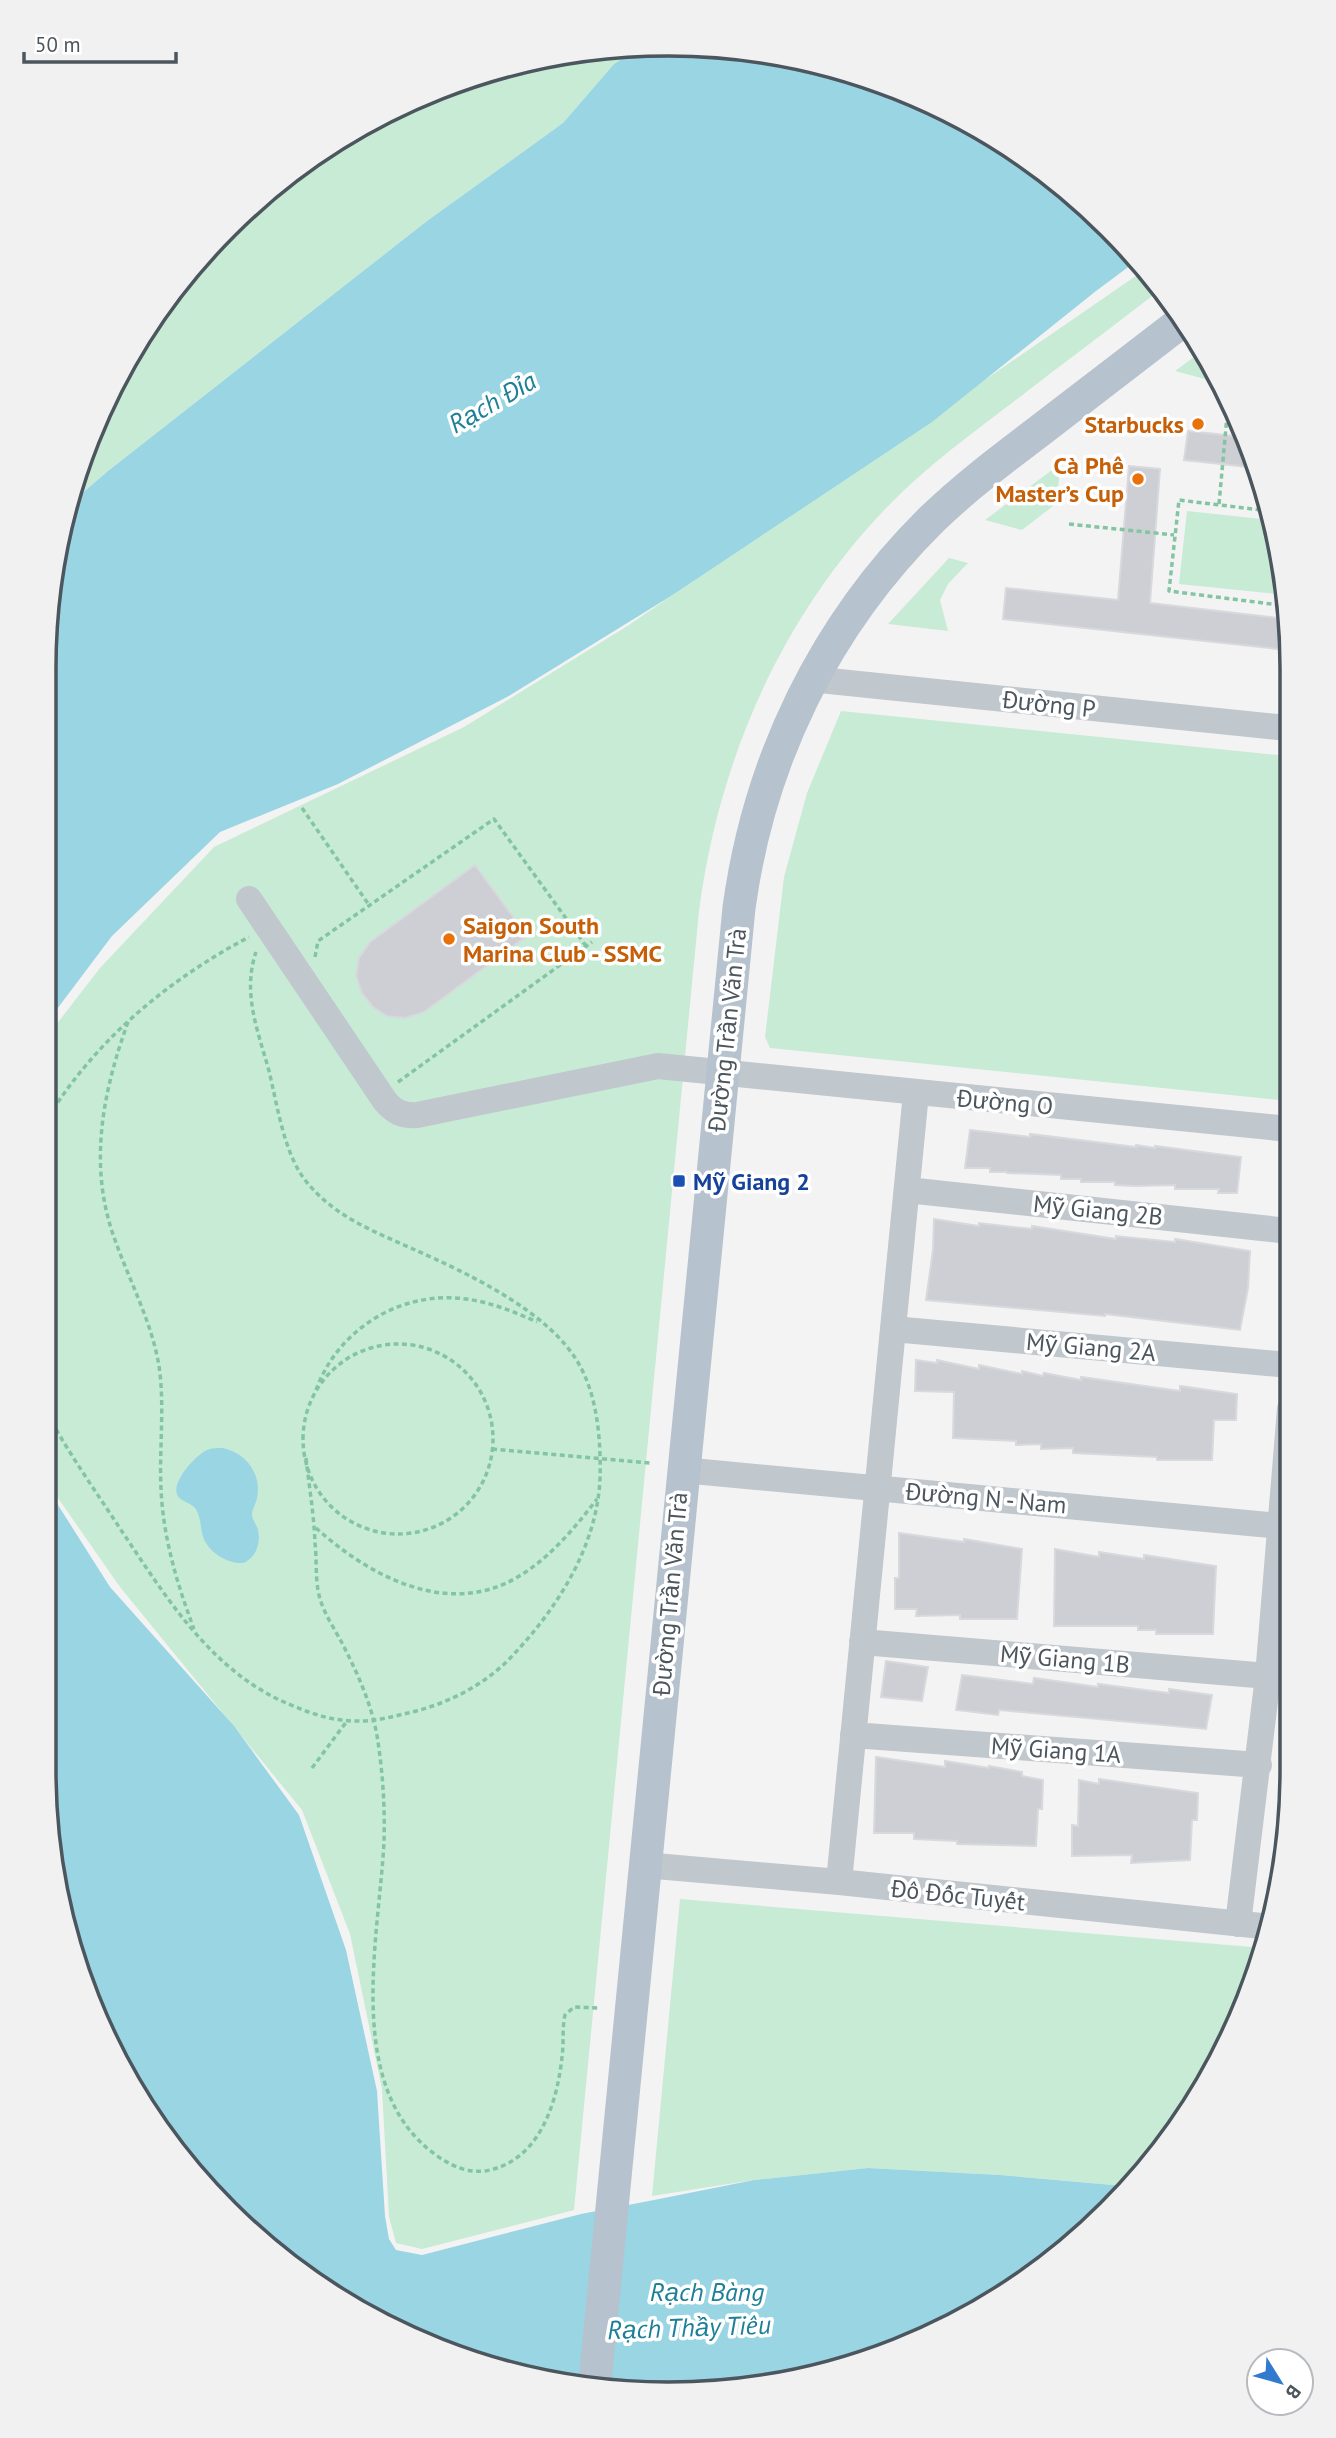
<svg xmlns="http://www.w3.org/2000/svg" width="1336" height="2438" font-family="'PT Sans',sans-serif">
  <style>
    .green { fill: #c8ebd5 }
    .water { fill: #9ad5e3 }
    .building { fill: #cdcfd4; stroke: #d7d9dd; stroke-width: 2 }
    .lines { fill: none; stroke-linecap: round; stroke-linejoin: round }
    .path { stroke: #83c5a3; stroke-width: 3.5; stroke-dasharray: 5 3.5; stroke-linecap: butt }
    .minor { stroke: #c0c7cd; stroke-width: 26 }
    .major { stroke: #b6c2cd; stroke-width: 33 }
    .food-dot { fill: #e8710a; stroke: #fff; stroke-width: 2.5 }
    .transit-dot { fill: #1a4fb4; stroke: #fff; stroke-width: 2.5 }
    .labels { text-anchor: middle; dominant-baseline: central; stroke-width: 7; stroke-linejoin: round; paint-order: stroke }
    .food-label { font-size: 24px; font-weight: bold; fill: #c56008; stroke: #fff; text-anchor: end }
    .street-label { font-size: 24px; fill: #4c565e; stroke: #fff }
    .transit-label { font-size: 24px; font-weight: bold; fill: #164399; stroke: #fff; text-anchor: start }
    .water-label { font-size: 26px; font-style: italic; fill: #1e8097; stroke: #fff }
    .rim { fill: none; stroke: #4c565e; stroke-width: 3.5 }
  </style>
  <rect width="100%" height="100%" fill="#f4f3f3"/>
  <!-- green -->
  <path class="green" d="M627 45 642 46 614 64 563 123 427 221 108 471 65 508 127 356 198 257 288 173 392 108 506 65Z
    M1143 271 1160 290C1111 328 1061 365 1012 403 971 434 930 464 893 501 784 611 719 757 699 911L574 2210 422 2249 396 2243 389 2217 382 2089 350 1934 302 1810 120 1587 44 1478 45 1039 100 968 214 847 464 727 629 625Z
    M1202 351 1215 378 1212 381 1175 371Z
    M1060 464 1057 503 1022 530 985 520Z
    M1187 511 1271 520 1287 595 1179 584Z
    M949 558 968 563 948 584 940 600 948 631 888 624Z
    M841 711 1288 756 1289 1101 770 1048 765 1037 784 877 807 793Z
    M680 1899 1264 1948 1209 2082 1124 2186 1000 2175 868 2168 754 2180 652 2196Z"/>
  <!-- water -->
  <path class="water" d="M642 46 749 49 868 77 980 127 1080 199 1135 262 1096 291 932 422 671 596 507 697 338 784 220 832 112 936 45 1025V628L65 508 108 471 427 221 563 123 614 64Z
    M223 1448C246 1453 262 1474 257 1498 256 1504 252 1509 252 1514 252 1520 257 1525 258 1530 261 1543 256 1558 243 1563 230 1564 213 1555 206 1543 200 1534 202 1521 197 1511 193 1502 179 1502 177 1494 172 1481 196 1455 207 1450 212 1448 218 1448 223 1448Z
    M44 1483 110 1587 234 1726 299 1815 346 1950 377 2091 385 2216 389 2239 396 2250 422 2255 581 2214 654 2200 754 2180 868 2168 1000 2175 1124 2186 1080 2239 907 2347 709 2393 507 2373 322 2289 173 2150 77 1971 44 1770Z"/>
  <!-- building -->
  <path class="building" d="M1188 431 1244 437 1259 468 1184 460Z
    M1129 466 1160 469 1150 603 1287 619V650L1003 619 1006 588 1118 600Z
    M475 865 527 936 424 1012 405 1018 387 1016 373 1007 362 993 356 976 359 958 370 942Z
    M970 1130 1030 1137V1134L1136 1147V1145L1155 1148V1146L1241 1157 1237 1193H1218L1219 1189H1175V1185L1135 1186 1115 1185V1182H1081V1179H1061V1175L1007 1173V1172H990V1168H965Z
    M934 1219 979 1226V1223L1032 1229V1226L1116 1239V1236L1175 1242V1239L1250 1251 1248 1288 1240 1330 1105 1314V1316L926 1300 933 1250Z
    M916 1360 937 1363V1360L979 1369V1365L1022 1374V1371L1043 1376 1044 1373 1081 1380V1377L1180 1391V1386L1237 1394 1236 1420H1214L1212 1460H1157V1457L1073 1453V1448L1041 1449V1444L1016 1445V1441L953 1438 954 1392 915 1391Z
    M899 1533 964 1542V1539L1022 1549 1017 1619H960V1615L916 1616 917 1609H895V1578H899Z
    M1055 1549 1099 1557V1552L1144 1559V1555L1216 1566 1213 1634H1156V1630H1138V1626H1054Z
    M886 1661 928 1667 922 1701 881 1697Z
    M962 1675 1033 1684 1034 1678 1098 1687V1684L1169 1693V1689L1212 1695 1206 1729 999 1710 998 1715 956 1710Z
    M876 1757 945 1767V1761L989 1768V1766L1022 1772V1776L1043 1780 1042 1809H1038L1036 1846 957 1844V1841L914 1839V1833H874Z
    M1099 1779 1198 1793 1197 1820H1192L1190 1860 1131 1863 1132 1855 1072 1856V1825L1078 1826 1079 1780 1099 1784Z"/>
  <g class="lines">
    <!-- path -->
    <path class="path" d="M1219 504 1228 405
      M1269 511 1179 500 1169 591 1287 606
      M1069 524 1174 535
      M302 808 369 905
      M315 957 318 941 494 819 586 946
      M128 1022C102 1094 88 1167 115 1240 130 1282 152 1323 159 1366 165 1407 159 1448 161 1489 163 1537 177 1584 194 1629
      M398 1082 592 942
      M44 1124C93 1042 166 981 249 937
      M303 1439a95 95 0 1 1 190 0a95 95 0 1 1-190 0Z
      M316 1390C338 1329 401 1290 466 1299 490 1302 515 1312 537 1322
      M44 1407C66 1450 95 1490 121 1530 168 1600 214 1676 296 1707 315 1715 335 1721 356 1721 373 1722 391 1717 408 1713 448 1704 487 1684 514 1654 559 1606 597 1545 600 1479 601 1442 598 1399 580 1366 551 1312 467 1273 413 1249 373 1231 333 1216 305 1180 284 1153 277 1104 269 1071 258 1031 242 993 256 952
      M492 1449 650 1463
      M306 1458C309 1486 314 1514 315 1543 317 1560 315 1578 319 1595 323 1612 334 1628 342 1643 358 1674 373 1707 378 1742 383 1775 385 1809 384 1842 379 1938 343 2089 436 2155 451 2166 467 2173 485 2171 539 2162 557 2104 562 2057 564 2043 562 2028 565 2015L574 2007 598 2008
      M316 1528C368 1575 446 1618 516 1578 549 1559 574 1529 597 1499
      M312 1768 347 1721"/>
    <!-- minor -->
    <path class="minor" d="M810 679 1287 728
      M249 899 385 1101C394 1112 403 1116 417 1115L658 1066 1289 1129
      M907 1190 1289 1231
      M893 1329 1289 1365
      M682 1470 1290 1527
      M862 1642 1268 1676
      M853 1735 1259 1765
      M644 1865 839 1882 1272 1927
      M839 1882 916 1093
      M1238 1924 1268 1676 1290 1409"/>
    <!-- major -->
    <path class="major" d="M595 2382 739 908C759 760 825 625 931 520 964 488 1001 460 1038 432 1087 394 1136 357 1185 319"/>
  </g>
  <!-- markers -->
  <g class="food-dot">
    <circle cx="1198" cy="424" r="7"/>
    <circle cx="1138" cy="479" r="7"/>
    <circle cx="449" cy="939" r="7"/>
  </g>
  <rect class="transit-dot" x="672" y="1174" width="14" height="14" rx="3.5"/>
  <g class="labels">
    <!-- food labels -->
    <g class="food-label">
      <text x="1184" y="424">Starbucks</text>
      <text x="1124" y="465">Cà Phê<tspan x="1124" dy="28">Master’s Cup</tspan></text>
      <text x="463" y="925" text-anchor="start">Saigon South<tspan x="463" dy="28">Marina Club - SSMC</tspan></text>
    </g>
    <!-- street labels -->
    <g class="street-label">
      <text transform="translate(1049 704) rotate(6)">Đường P</text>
      <text transform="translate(727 1030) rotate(-84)">Đường Trần Văn Trà</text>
      <text transform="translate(1005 1102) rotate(5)">Đường O</text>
      <text transform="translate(1098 1210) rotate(6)">Mỹ Giang 2B</text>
      <text transform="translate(1091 1347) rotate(5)">Mỹ Giang 2A</text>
      <text transform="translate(986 1498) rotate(5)">Đường N - Nam</text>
      <text transform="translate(670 1594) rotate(-85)">Đường Trần Văn Trà</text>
      <text transform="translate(1065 1659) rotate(5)">Mỹ Giang 1B</text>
      <text transform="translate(1056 1750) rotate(4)">Mỹ Giang 1A</text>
      <text transform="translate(958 1895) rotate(6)">Đô Đốc Tuyết</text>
    </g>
    <!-- transit labels -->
    <g class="transit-label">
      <text x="693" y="1181">Mỹ Giang 2</text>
    </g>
    <!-- water labels -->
    <g class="water-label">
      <text transform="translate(492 402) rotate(-30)">Rạch Đỉa</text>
      <text x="707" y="2291">Rạch Bàng</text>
      <text transform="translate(689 2327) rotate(-2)">Rạch Thầy Tiêu</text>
    </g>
  </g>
  <!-- crop -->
  <path d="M0 0H1336V2438H0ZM668 56H668A612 612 0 0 1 1280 668V1770A612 612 0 0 1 668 2382H668A612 612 0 0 1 56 1770V668A612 612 0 0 1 668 56Z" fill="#f1f1f2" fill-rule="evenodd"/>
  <path class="rim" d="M668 56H668A612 612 0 0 1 1280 668V1770A612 612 0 0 1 668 2382H668A612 612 0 0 1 56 1770V668A612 612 0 0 1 668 56Z"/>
  <!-- north arrow -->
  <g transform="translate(1280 2382) rotate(127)"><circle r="33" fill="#ffffff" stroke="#b7bbbf" stroke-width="2"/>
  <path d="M0-5L12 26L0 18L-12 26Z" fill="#317acf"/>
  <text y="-10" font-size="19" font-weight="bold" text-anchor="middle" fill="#4c565e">B</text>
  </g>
  <!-- scale -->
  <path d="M24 52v10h152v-10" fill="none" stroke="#4c565e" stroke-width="3.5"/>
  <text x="35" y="52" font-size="21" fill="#4c565e" stroke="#ffffff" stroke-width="5" paint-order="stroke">50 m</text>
</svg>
